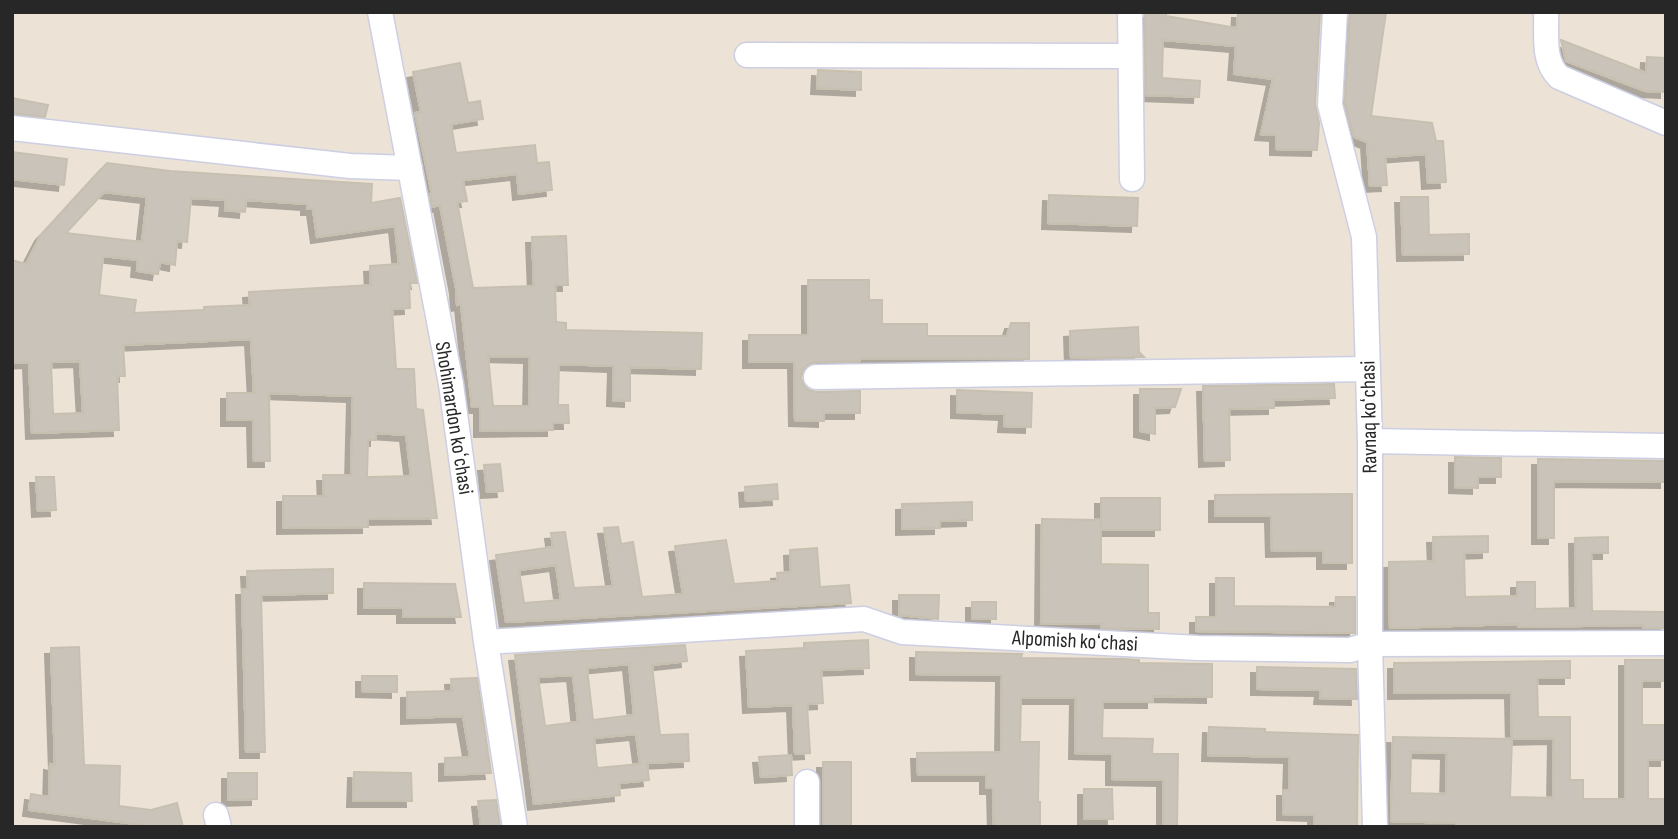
<svg xmlns="http://www.w3.org/2000/svg" width="1678" height="839" font-family="'Sofia Sans Condensed',sans-serif">
  <style>
    .building { fill: #cac3ba; stroke: #c7c0b0; stroke-width: 2; fill-rule: evenodd; filter: url(#shadow) }
    .lines { fill: none; stroke-linecap: round; stroke-linejoin: round }
    .minor-casing { stroke: #cccfe3; stroke-width: 27 }
    .minor { stroke: #fff; stroke-width: 24 }
    .labels { text-anchor: middle; dominant-baseline: central; stroke-width: 5; stroke-linejoin: round; paint-order: stroke }
    .street-label { font-size: 21px; fill: #272727; stroke: #fff }
  </style>
  <defs>
    <filter id="shadow"><feDropShadow dx="-6" dy="6" stdDeviation="0" flood-color="#0004"/></filter>
  </defs>
  <rect width="100%" height="100%" fill="#ece3d6"/>
  <!-- building -->
  <path class="building" d="M1145 12H1166V16L1237 28 1238 12H1320L1315 104 1319 123 1317 150 1276 149V135L1261 134 1273 79 1234 74 1236 46 1163 40 1162 78 1200 81 1199 97 1146 95Z
    M1350 12H1386L1371 116 1432 123 1436 141H1443L1446 182 1428 183 1426 154 1385 157 1387 185 1370 186 1367 142 1354 137 1345 104Z
    M1561 40 1646 73 1647 57 1666 58V92L1645 91 1566 61Z
    M460 63 468 103 480 101 483 119 451 124 456 153 535 145 537 163 549 162 552 190 519 194 517 174 463 180 467 201 457 202 473 288 534 286 532 237 566 236 568 285H555L556 322 566 323V330L702 333 701 369 630 367V401L613 400 614 366 559 364 558 405H568L569 423H553V430L480 431V407H472L461 304 457 305 456 288 440 205 432 207 430 194H432L415 113 421 112 413 72ZM488 356 530 357 529 406H493Z
    M818 70 861 72V90L817 88Z
    M12 98 48 105 45 117 12 113Z
    M12 152 67 159 64 185 12 179Z
    M107 163 170 171 372 184 371 203 400 198 417 283H409L410 308 392 309 396 369H414L416 409 423 410 437 518 368 519V527L283 528V496H324L323 475H351L353 396 269 393 270 461H254L253 420H227V393H254L251 339 123 345 125 376H117L119 430 32 433 29 362 12 363V260L26 264 41 235ZM104 192 147 197 142 242 66 233ZM191 198 226 200 225 210 245 212 246 200 307 204V209H313L317 237 395 226 399 264 370 266 371 285 249 292 250 305 204 307V310L134 313 136 300 99 295 103 256 138 260 137 271 158 274 160 262 175 265 177 241 187 242ZM80 361 83 413 53 414 51 362ZM376 433 406 435 411 476 367 477 368 440H376Z
    M1049 195 1138 198 1137 226 1048 223Z
    M1401 197H1428L1429 235 1469 234V254L1403 255Z
    M808 280H869V300H882V324H927V336H1007L1011 323H1029V359L860 358V361L815 362 808 365 803 370 801 378 804 385 809 390 816 392 860 391V413H824V421L795 420 794 362H749V335H808Z
    M1138 327 1139 352 1144 357 1071 358 1070 331Z
    M1334 384 1335 398 1274 400V408L1229 409 1230 460 1205 461 1203 386Z
    M1140 389H1181L1175 407 1155 408V434L1140 431Z
    M957 390 1032 393 1031 427 1004 426 1005 414 957 412Z
    M1455 457 1501 458V477H1478V488L1455 487Z
    M1538 459 1666 461V482L1554 481V538H1538Z
    M500 464 503 491 487 492 484 465Z
    M36 477H54L56 510 38 511Z
    M777 484 778 499 746 501 745 487Z
    M1352 494V563H1323V550L1272 551 1271 516H1215V495Z
    M1101 498H1160V530H1101Z
    M972 502V520L940 521V528L902 529V504Z
    M1042 519 1101 520V564L1148 565V613H1159V629L1101 628V624H1041Z
    M618 527 621 544 633 542 642 597 683 594 675 546 726 540 734 584 778 581 777 573 791 572 790 550 817 548 820 587 849 585 851 603 506 622 496 555 553 547 551 533 565 532 574 588 613 586 604 528ZM556 565 561 600 524 603 519 570Z
    M1488 536V552L1464 553 1465 597 1517 596V582H1535V609L1576 608 1575 538 1608 537V553H1591L1592 611 1666 612V628H1643V625L1518 627V624L1390 628 1389 562 1434 561 1433 537Z
    M333 569V593L261 595 265 752H246L242 589H248L247 571Z
    M1216 578H1234V606L1335 607 1336 597H1355V633L1196 631V617H1216Z
    M364 583 455 584 461 617H403V608H364Z
    M899 595H939L938 619 899 615Z
    M972 602H996V619H972Z
    M868 640 869 668 821 670 823 703 807 704 810 753 795 754 793 705 749 707 746 651 804 648V643Z
    M685 645 687 661 652 665 660 735 688 734 689 761 647 763 649 780 619 783 620 795 534 804 515 655ZM629 664 634 715 593 720 587 668ZM573 675 578 722 545 726 538 677ZM636 734 640 764 597 768 594 738Z
    M79 647 84 765 120 766 119 806 151 810 177 803 183 827H143V825L29 810 31 794 49 797 50 764 55 765 51 648Z
    M916 652 1022 654 1021 658 1124 659 1139 660V663L1212 664V697L1153 696V702H1103L1102 738 1153 739 1152 754H1178L1177 827H1163V780L1112 779V754L1075 753 1076 698H1021L1020 742H1039L1038 802H1040V827H994L993 788H986V775H918L917 753 1001 752 1002 675 916 674Z
    M1625 660H1666V681H1642V725H1666V760H1648V799H1666V827H1456V823L1391 821 1393 737 1512 739 1511 692 1394 693V663L1570 661V678H1537L1538 717H1570V780H1583V799H1625ZM1554 738 1553 798 1510 797 1512 739ZM1411 752 1447 753 1446 794 1410 793Z
    M1257 667 1356 669 1357 699 1320 698 1321 690 1257 689Z
    M362 676H397V692L362 691Z
    M477 678 491 773 445 775V758L470 757 463 716 407 718V692L452 691 451 679Z
    M1209 727 1265 729V732L1358 735 1357 827 1314 825V815L1283 814V790H1289L1290 757 1208 755Z
    M791 755 792 775 761 777 759 757Z
    M823 762H851V827H823Z
    M354 772 411 773 412 801H353Z
    M228 773H257V799L228 800Z
    M1084 789H1112L1113 819H1084Z
    M496 800 500 827H481L478 801Z"/>
  <g class="lines">
    <!-- minor casing -->
    <g class="minor-casing">
      <path id="minor" d="M380 12 451 384 486 642 515 827
        M1130 12 1132 179
        M1335 12 1330 105 1364 237 1370 441V644L1375 827
        M1546 12C1547 36 1542 60 1559 77L1666 123
        M747 55 1130 56
        M12 128 350 166 410 168
        M816 377 1368 369
        M1370 441 1666 446
        M486 642 864 619 902 632 1198 648 1350 650 1370 644 1666 643
        M216 815 219 827
        M807 827V782"/>
    </g>
    <!-- minor -->
    <use href="#minor" class="minor"/>
  </g>
  <g class="labels">
    <!-- street labels -->
    <g class="street-label">
      <text transform="translate(1369 417) rotate(-91)">Ravnaq koʻchasi</text>
      <text transform="translate(454 418) rotate(81)">Shohimardon koʻchasi</text>
      <text transform="translate(1075 641) rotate(3)">Alpomish koʻchasi</text>
    </g>
  </g>
  <!-- border -->
  <rect width="1678" height="839" fill="none" stroke="#272727" stroke-width="28"/>
</svg>
